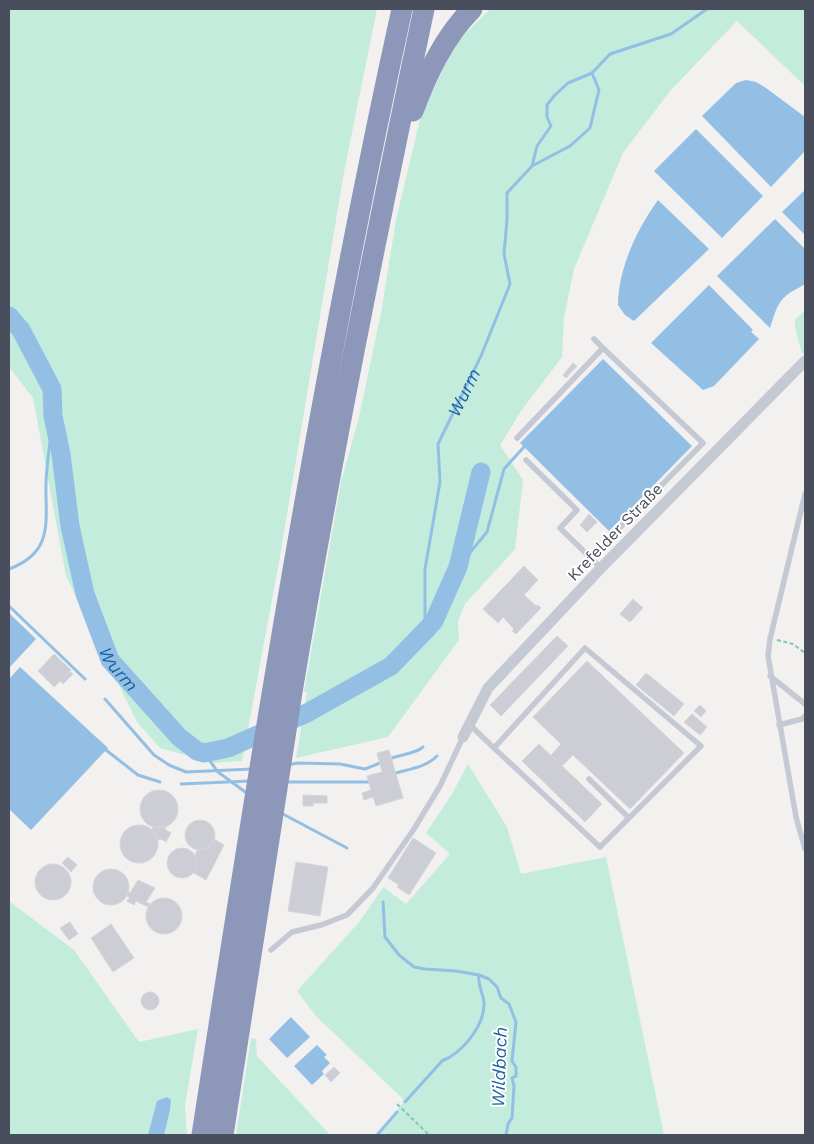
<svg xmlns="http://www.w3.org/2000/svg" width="814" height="1144" font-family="'Work Sans',sans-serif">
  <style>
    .green { fill: #c3ecdd }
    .water { fill: #93bfe5 }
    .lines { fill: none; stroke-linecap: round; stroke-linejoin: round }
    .stream { stroke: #93bfe5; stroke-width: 3 }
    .river { stroke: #93bfe5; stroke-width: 19 }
    .building { fill: #cdced5; stroke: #d5d5db }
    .path { stroke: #7dc7b6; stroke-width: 2; stroke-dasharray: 4 2.5; stroke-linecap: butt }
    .service { stroke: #c5c9d4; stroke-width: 5.5 }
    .minor { stroke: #c5c9d4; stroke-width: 11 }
    .motorway { stroke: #8c97ba; stroke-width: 21 }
    .labels { text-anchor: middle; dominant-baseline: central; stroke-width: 4; stroke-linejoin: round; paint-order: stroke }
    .street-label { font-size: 16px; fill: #494e5c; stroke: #fff }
    .water-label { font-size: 18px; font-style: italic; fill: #1861a0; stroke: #fff }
  </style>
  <rect width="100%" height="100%" fill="#f2f1f0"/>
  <!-- green -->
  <path class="green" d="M9 9H377L344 172 279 562 242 761 215 763 160 748 137 722 66 576 33 398 9 367Z
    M490 9H805V86L737 21 670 91 623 153 574 269 564 318 562 357 521 411 500 445 523 480 515 549 465 604 458 621 459 640 388 737 296 758 307 692H304L341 482 359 417 381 313 396 220 420 119 454 45Z
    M805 310V351L802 354 795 327V320Z
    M468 764 507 827 521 874 606 857 664 1135H377L403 1103 402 1101 403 1099 316 1016 297 991 360 921 383 887 406 904 450 854 426 833 452 794Z
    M9 901 74 950 139 1042 198 1029 185 1105 187 1135H9Z
    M251 1038 256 1039 257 1056 330 1135H236Z"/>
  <!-- water -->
  <path class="water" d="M746 80 756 82 766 88 805 117V151L771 187 702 116 736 83Z
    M696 129 763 196 722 238 654 171Z
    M805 190V235L782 212Z
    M658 200 709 249 634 321 625 315 618 305C618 269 637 229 658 200Z
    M775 219 805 249V284C801 287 796 289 791 292 777 301 775 313 770 328L717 276Z
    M709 285 753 330 751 332 759 339 714 386 703 390 651 343Z
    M603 359 692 446 609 531 520 443Z
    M9 613 36 639 9 668Z
    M20 667 108 748 31 830 9 809V679Z
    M291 1017 310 1037 287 1058 269 1039Z
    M317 1045 327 1055 324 1057 330 1063 322 1071 324 1074 312 1085 294 1066Z
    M167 1097 171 1100 170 1110 164 1135H148L157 1101Z"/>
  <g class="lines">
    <!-- stream -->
    <g class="stream">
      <path d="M532 166 570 146 590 128 599 90 592 73"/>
      <path d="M458 567 487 532 504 469 524 447"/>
      <path d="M9 569C55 552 45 520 46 482 47 460 51 438 53 416"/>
      <path d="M9 606 85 679"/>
      <path id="s1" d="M425 631V569L440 482 438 444 481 356 510 284 504 254 507 220V193L532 166 537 146 551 126 547 117V105L554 96 568 83 592 73 610 54 671 34 707 9"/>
      <path d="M105 699 154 755 169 765 186 772 252 769"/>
      <path d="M106 750 138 775 160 782"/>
      <path d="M204 753 218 772 248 794"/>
      <path d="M392 758C402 754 415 754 423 747"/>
      <path d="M288 765 297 763 340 764 365 769 380 763"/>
      <path d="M396 773C410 769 426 767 437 756"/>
      <path d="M284 782H369"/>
      <path d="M181 784 250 781"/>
      <path d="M281 813 347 848"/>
      <path d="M383 902 385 937 399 955 414 967 425 969 456 971 479 975 489 979 497 987 501 998 509 1004 516 1022 512 1061 516 1067V1076L512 1078 514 1086 512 1118 508 1124 506 1135"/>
      <path d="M405 1102 442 1061C462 1053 483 1027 484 1006 485 994 477 988 479 975"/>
      <path d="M377 1135 397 1112"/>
    </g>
    <!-- river -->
    <path class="river" id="s2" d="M9 316 21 330 52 389 53 416 61 454 70 526 85 594 110 660 179 737 197 751 204 753 228 748 307 713 391 666 425 631 434 621 458 567 481 472"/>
  </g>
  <!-- building -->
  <path class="building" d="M573 363 577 366 566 378 563 375Z
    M589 514 597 522 587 532 580 525Z
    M524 566 538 580 524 595 536 606 538 605 541 608 516 634 512 631 514 629 503 617 498 623 483 609Z
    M633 599 643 608 630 622 620 614Z
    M557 636 568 646 501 716 490 705Z
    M54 654 71 670 54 687 38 671Z
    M587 661 684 753 630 809 573 755 562 766 551 755 561 744 533 717Z
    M69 671 73 674 63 684 60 681Z
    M646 673 684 704 674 716 636 685Z
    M700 705 706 711 701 717 694 711Z
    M692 714 707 727 700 735 684 722Z
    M539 744 602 804 585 822 522 761Z
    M389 750 403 798 376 806 373 797 364 800 362 793 371 790 367 776 382 772 377 753Z
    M140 809a19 19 0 1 1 38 0a19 19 0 1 1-38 0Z
    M303 795 327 796V803H313V806H303Z
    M185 835a15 15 0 1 1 30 0a15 15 0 1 1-30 0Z
    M120 844a19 19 0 1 1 38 0a19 19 0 1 1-38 0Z
    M153 827H165L166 830 171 833 166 842 161 839 157 840 155 834 151 830Z
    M413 838 436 853 409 895 397 887 399 885 388 878Z
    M214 839 224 845 206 880 194 873 197 867 195 855 198 849 207 848Z
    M167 863a15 15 0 1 1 30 0a15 15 0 1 1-30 0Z
    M68 857 77 865 71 872 62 863Z
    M296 862 328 867 320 916 288 911Z
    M35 882a18 18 0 1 1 36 0a18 18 0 1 1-36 0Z
    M93 887a18 18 0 1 1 36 0a18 18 0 1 1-36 0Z
    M138 880 155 888 146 902 150 904 148 907 136 901 134 905 127 901 130 897 126 896 128 892 130 893Z
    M146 916a18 18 0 1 1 36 0a18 18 0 1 1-36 0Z
    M70 922 78 934 69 940 60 928Z
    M111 924 134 958 113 972 91 938Z
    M141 1001a9 9 0 1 1 18 0a9 9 0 1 1-18 0Z
    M334 1067 340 1073 331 1082 325 1075Z"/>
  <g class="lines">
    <!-- path -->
    <path class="path" d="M777 640 793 644 805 653
      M397 1104 429 1135"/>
    <!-- service -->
    <path class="service" d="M594 339 603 348
      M517 438 603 348 703 443 590 558
      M526 460 577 510 560 528 601 568
      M805 494 770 639 768 656 796 817 805 849
      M770 676 805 704
      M469 724 494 748 585 648 701 746 600 847 494 748
      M779 725 802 719 805 716
      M589 779 629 818
      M271 950 292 932 321 925 347 915 373 888 414 829 440 786 463 737"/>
    <!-- minor -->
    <path class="minor" d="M463 737 488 688 601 568 805 361"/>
    <!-- motorway -->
    <path class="motorway" d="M413 111C427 74 444 37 472 9
      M202 1135C260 758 320 381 402 9
      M223 1135C246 988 268 840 292 692 330 463 376 235 424 9"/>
  </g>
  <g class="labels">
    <!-- street labels -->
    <g class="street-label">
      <text transform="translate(615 532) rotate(-46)">Krefelder Straße</text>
    </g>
    <!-- water labels -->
    <g class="water-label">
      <text stroke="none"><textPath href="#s1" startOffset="246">Wurm</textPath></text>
      <text stroke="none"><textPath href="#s2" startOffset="376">Wurm</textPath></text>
      <text transform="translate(499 1067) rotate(-88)">Wildbach</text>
    </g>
  </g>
  <!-- border -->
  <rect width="814" height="1144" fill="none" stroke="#494e5c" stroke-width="20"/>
</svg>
